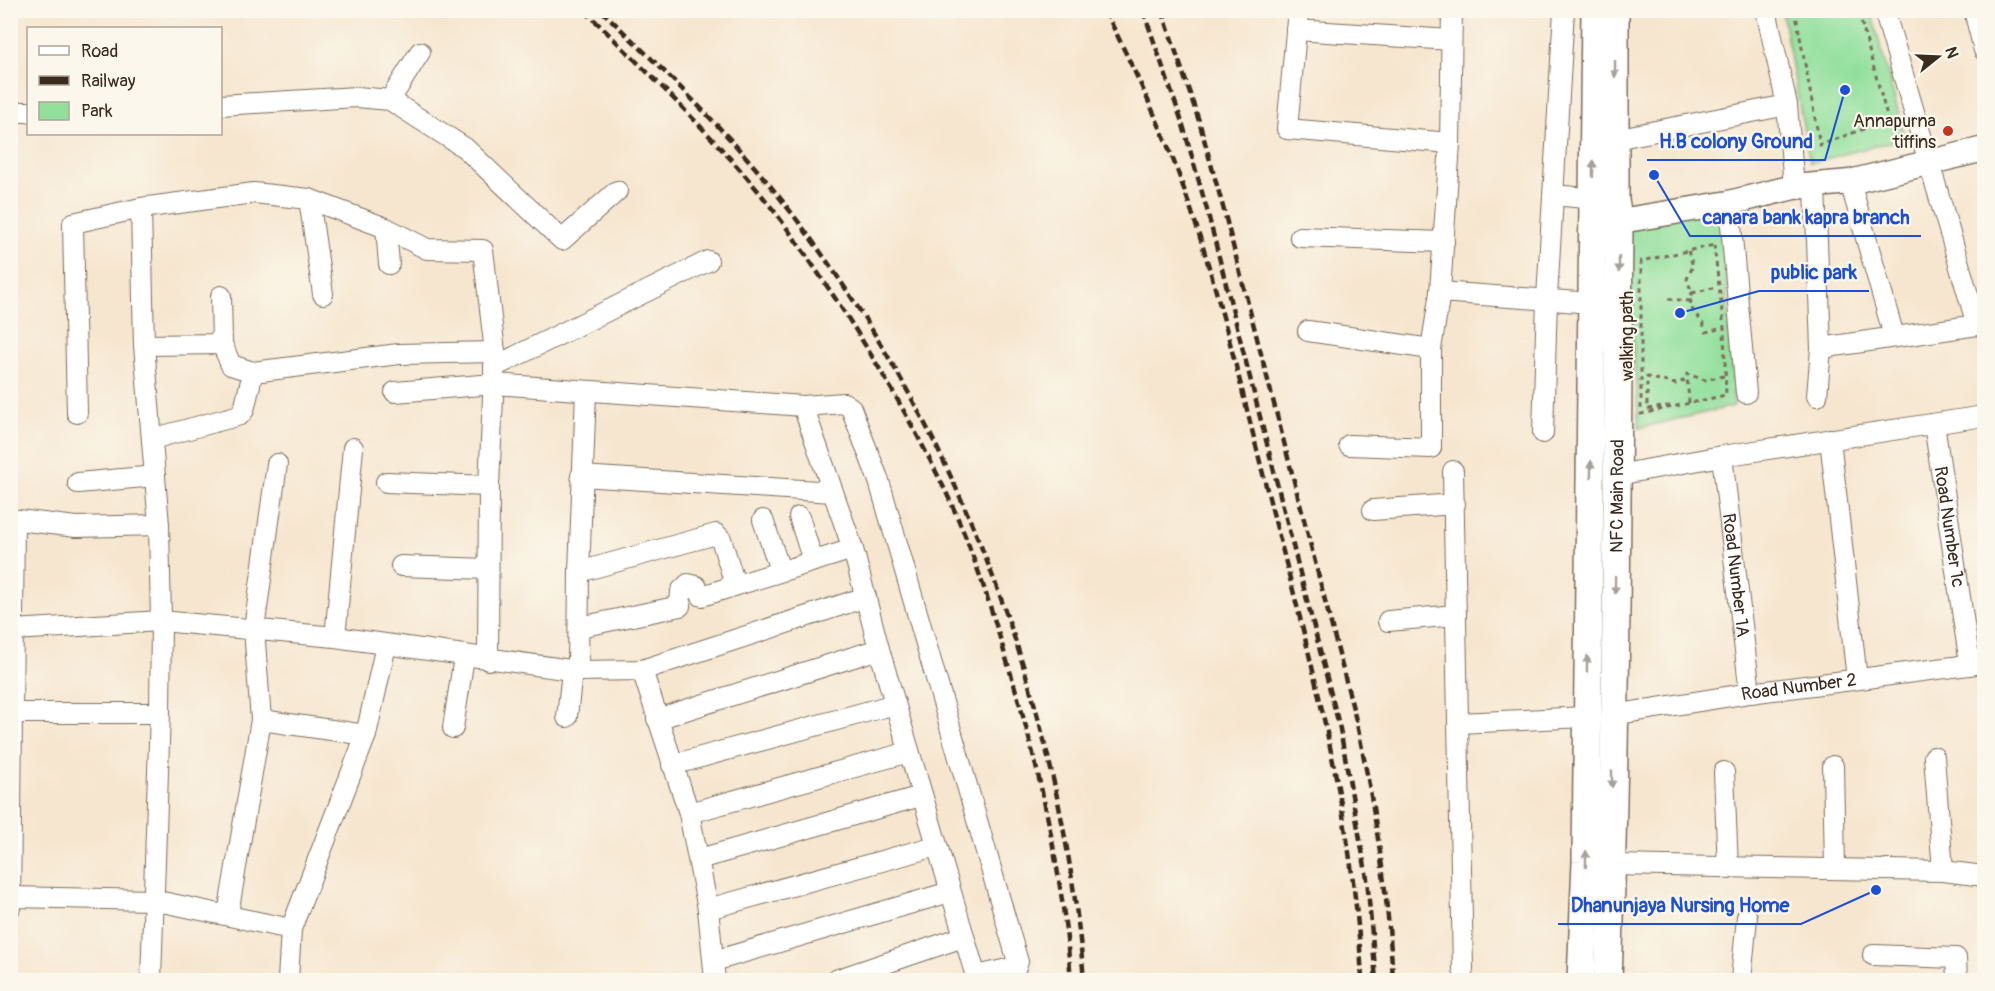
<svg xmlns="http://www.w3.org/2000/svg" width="1995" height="991" font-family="Pangolin,sans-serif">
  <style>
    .green { fill: #93e09d; stroke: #67855e; stroke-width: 1.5 }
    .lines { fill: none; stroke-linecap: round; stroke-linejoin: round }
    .minor-casing { stroke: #7c6c5c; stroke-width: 22 }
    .tertiary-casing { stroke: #7c6c5c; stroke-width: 27 }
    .secondary-casing { stroke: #7c6c5c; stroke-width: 30 }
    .path { stroke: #7c6c5c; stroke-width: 3; stroke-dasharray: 4.5 4.5; stroke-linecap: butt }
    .minor { stroke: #fff; stroke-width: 20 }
    .tertiary { stroke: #fff; stroke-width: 24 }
    .secondary { stroke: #fff; stroke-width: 27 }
    .rail { stroke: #3b2a1e; stroke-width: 4.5; stroke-dasharray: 9 4.5; stroke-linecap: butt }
    .oneway { fill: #a79f9a }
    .poi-dot { fill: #c8321e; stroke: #fbf7ec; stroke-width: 2 }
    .labels { text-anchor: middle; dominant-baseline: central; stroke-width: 4.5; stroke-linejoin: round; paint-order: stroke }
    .poi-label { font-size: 18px; fill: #3b2a1e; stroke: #fbf7ec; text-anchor: end }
    .street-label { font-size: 18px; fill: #3b2a1e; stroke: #fbf7ec }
    .leader { fill: none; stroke: #1d4ed8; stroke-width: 2 }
    .callout-dot { fill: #1d4ed8; stroke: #fbf7ec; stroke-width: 2 }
    .callout-label { font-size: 20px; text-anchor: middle; font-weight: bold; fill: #1d4ed8; stroke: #fbf7ec; stroke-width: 4.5; stroke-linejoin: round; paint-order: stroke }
  </style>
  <rect width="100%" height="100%" fill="#fbf7ec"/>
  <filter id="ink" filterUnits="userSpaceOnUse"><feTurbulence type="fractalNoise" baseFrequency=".0167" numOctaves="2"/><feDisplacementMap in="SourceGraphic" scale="12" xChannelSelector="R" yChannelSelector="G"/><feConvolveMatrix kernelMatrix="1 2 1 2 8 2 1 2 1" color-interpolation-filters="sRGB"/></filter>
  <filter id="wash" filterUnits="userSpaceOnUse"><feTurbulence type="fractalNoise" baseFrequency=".008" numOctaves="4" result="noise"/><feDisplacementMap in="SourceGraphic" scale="24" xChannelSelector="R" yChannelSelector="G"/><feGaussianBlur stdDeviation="1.35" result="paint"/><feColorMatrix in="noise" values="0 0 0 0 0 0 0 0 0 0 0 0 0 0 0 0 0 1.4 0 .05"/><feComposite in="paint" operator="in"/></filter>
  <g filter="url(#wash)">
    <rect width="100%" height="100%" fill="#f6e6cf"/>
    <!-- green -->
    <path class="green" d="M1782 11H1871L1905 138 1810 163Z
      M1721 205 1734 406 1639 428 1625 221Z"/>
  </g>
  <g filter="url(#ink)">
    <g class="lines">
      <!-- minor casing -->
      <g class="minor-casing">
        <g id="minor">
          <path d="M1298 10 1287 129 1450 143"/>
          <path d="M1766 10 1787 105 1794 187"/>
          <path d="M1884 10 1977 325"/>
          <path d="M1974 10 1984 50"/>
          <path d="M1296 30 1451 40"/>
          <path d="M390 100 420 52"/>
          <path d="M220 105 357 97 390 100 465 148 562 240 617 191"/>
          <path d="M10 112H28"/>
          <path d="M1615 139 1787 105"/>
          <path d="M1850 182 1894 336"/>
          <path d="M1815 187 1821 348 1817 396"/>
          <path d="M1554 195 1605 200"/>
          <path d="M309 199 323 294"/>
          <path d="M1729 203 1746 393"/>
          <path d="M141 208 144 345 159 525 161 621 160 713 151 980"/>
          <path d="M386 228 389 264"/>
          <path d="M1300 237 1444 242"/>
          <path d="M1440 292 1592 303"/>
          <path d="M1308 331 1431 349"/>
          <path d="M222 344 231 365 253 372 399 354 495 352"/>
          <path d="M144 345 222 344 221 296"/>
          <path d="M1821 348 1984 324"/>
          <path d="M494 367 708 261"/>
          <path d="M395 392 494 384 803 406 853 549 879 649 977 980"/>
          <path d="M803 406 844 403 851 408 879 481 1018 962 1016 967 977 976"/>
          <path d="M77 413 73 223 141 208 254 193 309 199 386 228 427 249 483 250 495 352 489 486 488 660"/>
          <path id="s1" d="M1934 424 1970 664"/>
          <path d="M1543 433 1547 298 1564 10"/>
          <path d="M152 439 240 415 244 410 253 372"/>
          <path d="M1830 439 1857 679"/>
          <path d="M1349 445 1431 448V349L1440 292 1450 143 1452 10"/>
          <path id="s2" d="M1722 456 1750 693"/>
          <path d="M1453 471 1463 970"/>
          <path d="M1617 475 1722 456 1984 416"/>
          <path d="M581 476 833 492"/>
          <path d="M386 482 489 486"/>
          <path d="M78 483 155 476"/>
          <path d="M1373 510 1455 504"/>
          <path d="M799 517 813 561"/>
          <path d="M10 519 76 527 159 525"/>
          <path d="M763 520 780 570"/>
          <path d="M401 566 488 569"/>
          <path d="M579 572 716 534 721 539 735 584"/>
          <path d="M1388 621 1456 615"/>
          <path d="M580 627 680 606 681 591 688 584 696 586 702 596 853 549"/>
          <path d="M14 630 161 621 335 637 578 671 642 670 866 597"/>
          <path d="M335 637 353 448"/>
          <path d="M642 670 689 813 708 909 715 980"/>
          <path d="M578 671 579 572 586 391"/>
          <path d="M13 713H160"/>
          <path id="s3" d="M1613 715 1750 693 1984 663"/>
          <path d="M567 717 572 671"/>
          <path d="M657 719 879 649"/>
          <path d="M261 720 366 735 291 929 288 980"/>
          <path d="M1459 723 1586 717"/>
          <path d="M453 728 464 657"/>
          <path d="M366 735 386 645"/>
          <path d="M1934 757 1943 871"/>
          <path d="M672 765 895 704"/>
          <path d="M1833 766 1835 869"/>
          <path d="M1724 772 1728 869"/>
          <path d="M689 813 909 752"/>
          <path d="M699 859 921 796"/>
          <path d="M1612 865 1943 871 1984 876"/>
          <path d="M11 897 153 900 291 929"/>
          <path d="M10 908 14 520"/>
          <path d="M708 909 936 846"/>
          <path d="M228 914 261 720 254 629 277 464"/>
          <path d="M1873 955 1956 958 1957 980"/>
          <path d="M714 961 950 892"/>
          <path d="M836 980 963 937"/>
          <path d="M1741 980 1747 917"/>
        </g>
      </g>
      <!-- tertiary casing -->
      <g class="tertiary-casing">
        <path id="tertiary" d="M1602 224 1729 203 1794 187 1850 182 1984 149"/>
      </g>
      <!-- secondary casing -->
      <g class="secondary-casing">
        <g id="secondary">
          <path d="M1581 980 1586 862 1595 10"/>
          <path id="s4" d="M1608 980C1617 728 1617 474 1619 221L1615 201V10"/>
        </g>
      </g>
      <!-- path -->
      <path class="path" d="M1795 10 1820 145 1888 120 1858 10
        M1714 245 1724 328 1726 395 1641 414V261Z
        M1688 251 1693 266 1687 279 1692 293 1713 288
        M1668 299 1689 301 1692 293C1686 316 1703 314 1706 332L1723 328
        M1689 403 1687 374 1705 380 1724 376
        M1670 406 1647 409V377L1675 384 1686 380"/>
      <!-- minor -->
      <use href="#minor" class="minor"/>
      <!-- tertiary -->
      <use href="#tertiary" class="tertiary"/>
      <!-- secondary -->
      <use href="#secondary" class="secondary"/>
      <!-- rail -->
      <path class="rail" d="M584 10C644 69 705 127 759 192 787 226 812 264 837 301 877 362 913 424 945 490 971 544 989 601 1006 658 1039 764 1062 870 1071 980
        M601 10C659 66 717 121 768 183 952 410 1059 690 1084 980
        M1105 10C1130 62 1156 114 1176 167 1218 280 1243 398 1273 513 1313 667 1354 821 1362 980
        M1143 10 1183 125 1207 210 1340 729 1367 878 1376 980
        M1162 10 1199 121 1223 207 1357 724C1375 809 1388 894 1393 980"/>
    </g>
    <!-- one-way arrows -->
    <defs><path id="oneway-solid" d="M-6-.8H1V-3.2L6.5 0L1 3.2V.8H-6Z" transform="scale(1.5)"/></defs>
    <g class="oneway">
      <use href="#oneway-solid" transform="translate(1615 69) rotate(90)"/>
      <use href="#oneway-solid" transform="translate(1593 169) rotate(-89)"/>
      <use href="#oneway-solid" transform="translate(1619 264) rotate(90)"/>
      <use href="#oneway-solid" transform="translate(1591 469) rotate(-89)"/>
      <use href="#oneway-solid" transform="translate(1615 585) rotate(91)"/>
      <use href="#oneway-solid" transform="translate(1587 664) rotate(-89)"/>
      <use href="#oneway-solid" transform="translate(1612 779) rotate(90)"/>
      <use href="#oneway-solid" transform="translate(1586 859) rotate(-89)"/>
    </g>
  </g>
  <!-- markers -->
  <circle class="poi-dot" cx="1948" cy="131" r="6"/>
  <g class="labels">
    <!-- poi labels -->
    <g class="poi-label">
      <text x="1936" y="121">Annapurna<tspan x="1936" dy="21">tiffins</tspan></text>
    </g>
    <!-- street labels -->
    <g class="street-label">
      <text transform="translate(1627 336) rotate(-90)">walking path</text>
      <text stroke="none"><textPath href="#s4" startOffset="484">NFC Main Road</textPath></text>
      <text stroke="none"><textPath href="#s1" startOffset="104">Road Number 1c</textPath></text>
      <text stroke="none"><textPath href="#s2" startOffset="120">Road Number 1A</textPath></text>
      <text stroke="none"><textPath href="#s3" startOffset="188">Road Number 2</textPath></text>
    </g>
  </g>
  <!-- callouts -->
  <path class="leader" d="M1845 90L1825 160H1647M1654 175L1690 236H1921M1680 313L1759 291H1869M1876 890L1801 924H1558"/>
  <g class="callout-dot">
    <circle cx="1845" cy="90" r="6"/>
    <circle cx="1654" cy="175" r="6"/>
    <circle cx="1680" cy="313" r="6"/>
    <circle cx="1876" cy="890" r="6"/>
  </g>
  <g class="callout-label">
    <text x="1736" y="148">H.B colony Ground</text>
    <text x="1806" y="224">canara bank kapra branch</text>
    <text x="1814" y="279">public park</text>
    <text x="1680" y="912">Dhanunjaya Nursing Home</text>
  </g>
  <!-- margin -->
  <rect width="1995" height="991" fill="none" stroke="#fbf7ec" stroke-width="36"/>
  <!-- legend -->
  <rect x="27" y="27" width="195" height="108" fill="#fbf7ec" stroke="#aea59a" stroke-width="1.5"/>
  <rect x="39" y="46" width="30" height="9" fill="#ffffff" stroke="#aea59a" stroke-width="1.5"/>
  <text x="81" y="57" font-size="18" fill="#3b2a1e">Road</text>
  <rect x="39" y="76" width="30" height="9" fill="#3b2a1e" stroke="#aea59a" stroke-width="1.5"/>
  <text x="81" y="87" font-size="18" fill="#3b2a1e">Railway</text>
  <rect x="39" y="102" width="30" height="18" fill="#93e09d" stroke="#aea59a" stroke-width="1.5"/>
  <text x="81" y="117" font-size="18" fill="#3b2a1e">Park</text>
  <!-- north arrow -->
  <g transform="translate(1938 57) rotate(72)" stroke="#fbf7ec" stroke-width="4.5" paint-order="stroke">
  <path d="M0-4.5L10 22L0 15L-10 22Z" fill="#3b2a1e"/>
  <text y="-9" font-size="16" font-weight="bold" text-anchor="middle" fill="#3b2a1e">N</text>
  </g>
</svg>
